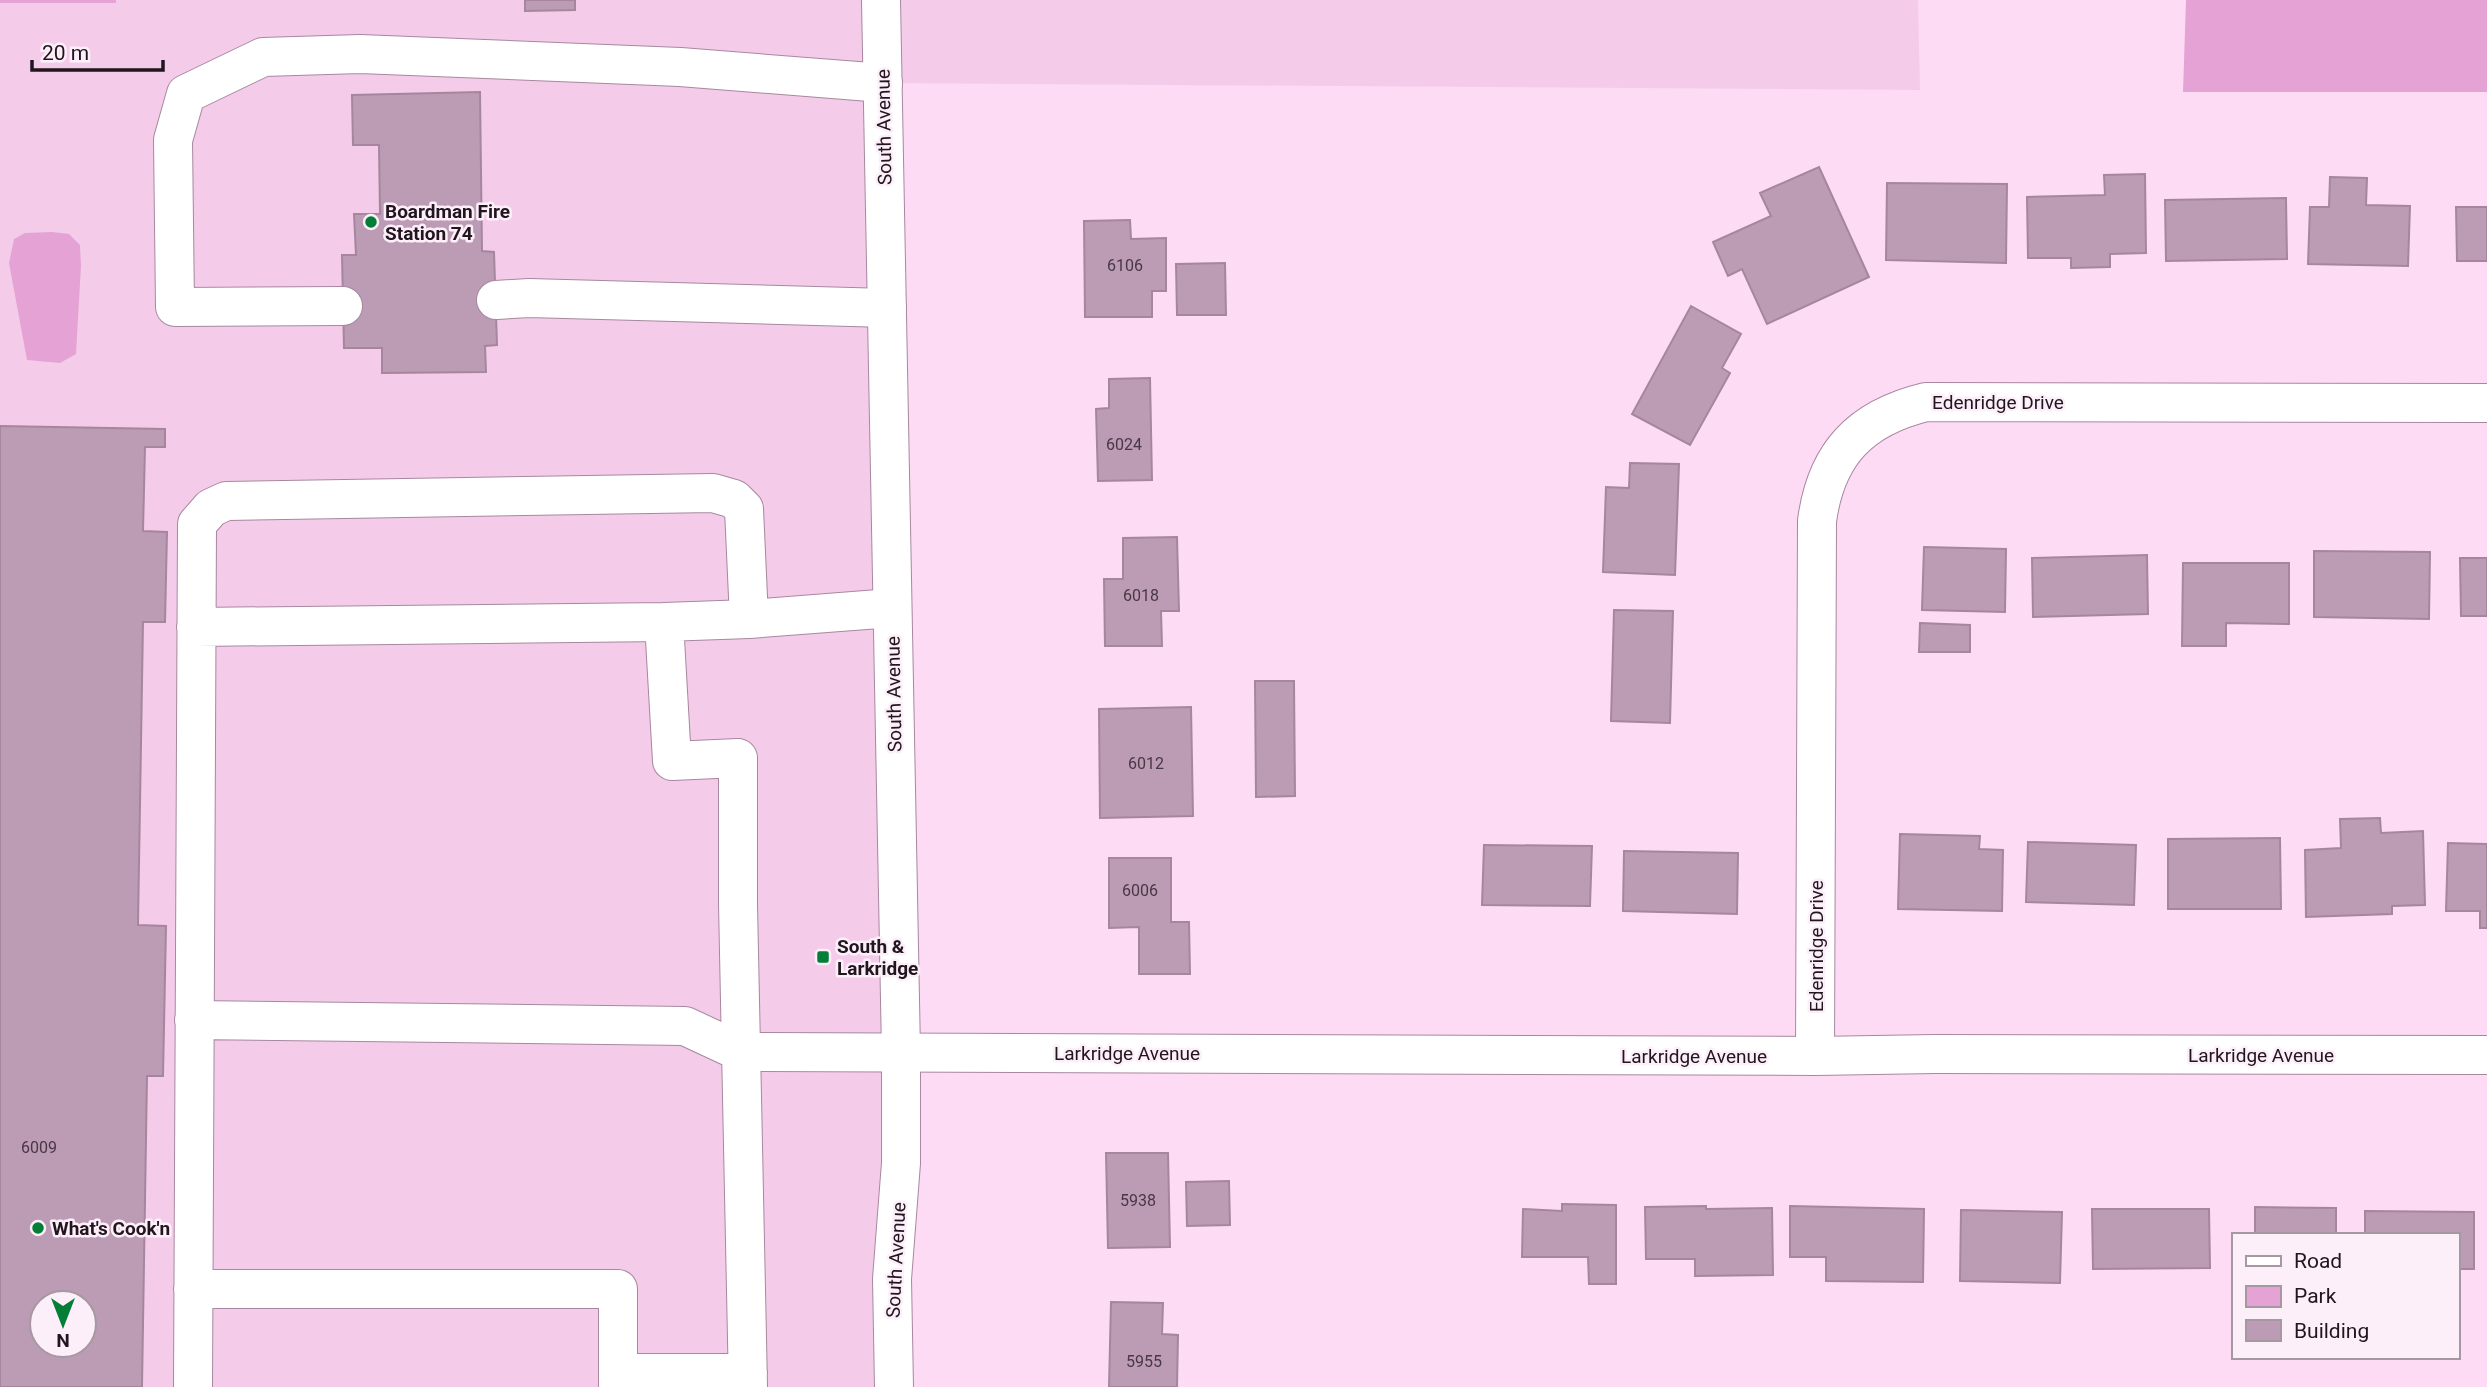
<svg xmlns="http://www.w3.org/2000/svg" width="2487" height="1387" font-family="Roboto,sans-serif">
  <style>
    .built { fill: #f4ccea; fill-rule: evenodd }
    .green { fill: #e5a3d5 }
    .building { fill: #bc9cb4; stroke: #a5869d; stroke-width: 2; fill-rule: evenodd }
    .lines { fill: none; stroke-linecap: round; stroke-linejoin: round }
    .minor-casing { stroke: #a7889f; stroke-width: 40 }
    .major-casing { stroke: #a7889f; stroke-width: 40 }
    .minor { stroke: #fff; stroke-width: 38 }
    .major { stroke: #fff; stroke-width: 38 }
    .poi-dot { fill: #027e36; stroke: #fdeff9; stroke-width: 2.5 }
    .labels { text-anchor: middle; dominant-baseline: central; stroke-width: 5; stroke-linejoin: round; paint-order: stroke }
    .number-label { font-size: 16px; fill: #483744 }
    .street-label { font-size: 19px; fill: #21151e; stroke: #fdeff9 }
    .poi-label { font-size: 19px; font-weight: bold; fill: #21151e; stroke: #fdeff9; text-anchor: start }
  </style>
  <rect width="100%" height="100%" fill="#fddbf4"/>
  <!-- built -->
  <path class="built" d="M116 0H1918L1920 90 883 83 894 1387H0V3H116ZM42 1303H84V1345H42Z"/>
  <!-- green -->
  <path class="green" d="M0 0H116V3H0Z
    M2186 0H2487V92H2183Z
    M52 232 69 234 80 245 81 266 76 354 60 363 27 360 9 263 14 239 25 233Z"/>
  <!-- building -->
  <path class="building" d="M525 0H575V10L525 11Z
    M480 92 482 251 494 252 497 345 485 346 486 372 382 373V348H344L342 255H356L354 214H380L379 145H353L352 95Z
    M1819 167 1869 277 1767 324 1742 269 1728 276 1713 242 1771 216 1760 193Z
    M2145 174 2146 253 2110 254V267L2071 268V258H2028L2027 197 2105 195 2104 175Z
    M2330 177 2367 178 2366 205 2410 206 2408 266 2308 264 2310 207H2329Z
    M1887 183 2007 184 2006 263 1886 260Z
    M2286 198 2287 259 2166 261 2165 200Z
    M2456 207H2487V261H2457Z
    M1130 220 1131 239 1166 238V291H1152V317H1085L1084 221Z
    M1225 263 1226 315H1177L1176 264Z
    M1691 306 1741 334 1722 368 1730 373 1690 445 1632 414Z
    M1150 378 1152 480 1098 481 1096 409 1109 408V379Z
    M0 426 165 429V447H145L143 531 167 532 165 622H143L138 925 166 926 163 1076H147L142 1387H0ZM42 1303H84V1345H42Z
    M1630 463 1679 464 1675 575 1603 572 1606 487 1629 488Z
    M1177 537 1179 611H1161L1162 646H1105L1104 579H1123V538Z
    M1924 547 2006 549 2005 612 1922 610Z
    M2314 551 2430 552 2429 619 2314 617Z
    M2147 555 2148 614 2033 617 2032 558Z
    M2460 558H2487V616H2461Z
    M2183 563H2289V624L2226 623V646H2182Z
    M1614 610 1673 611 1670 723 1611 721Z
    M1920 623 1970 625V652H1919Z
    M1255 681H1294L1295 796 1256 797Z
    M1191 707 1193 816 1100 818 1099 709Z
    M2380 818 2381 833 2423 831 2425 905 2392 906V914L2306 917 2305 850 2341 848 2340 819Z
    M1900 834 1980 836 1979 849 2003 850 2002 911 1898 909Z
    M2280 838 2281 909H2168V839Z
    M2028 842 2136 845 2134 905 2026 902Z
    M2448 843 2487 844V928H2480V911H2446Z
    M1484 845 1592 846 1590 906 1482 905Z
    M1624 851 1738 853 1737 914 1623 911Z
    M1109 858H1171V922H1189L1190 974H1139V927L1109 928Z
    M1106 1153H1168L1170 1247 1108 1248Z
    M1229 1181 1230 1225 1187 1226 1186 1182Z
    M1562 1204 1616 1205V1284H1589L1588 1257H1522L1523 1209 1562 1211Z
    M1706 1206V1209L1772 1208 1773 1275 1695 1276V1259H1646L1645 1207Z
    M1790 1206 1924 1209 1923 1282 1826 1281V1257H1790Z
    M2255 1207 2336 1208V1235H2255Z
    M2092 1209H2209L2210 1268 2093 1269Z
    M1961 1210 2062 1212 2060 1283 1960 1281Z
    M2365 1211 2474 1212V1269H2457V1235H2365Z
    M1111 1302 1163 1303 1162 1334 1178 1335 1177 1387H1109Z"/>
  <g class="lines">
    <!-- minor casing -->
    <g class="minor-casing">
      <path id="minor" d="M496 300 529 298 887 308
        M343 306 175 307 173 140 186 94 263 57 360 54 680 67 883 83
        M664 622 749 619
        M196 627 664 622 672 761 738 758V904L748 1387
        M194 1020 685 1026 741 1052 1815 1056 1935 1054 2487 1055
        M1815 1056 1817 521C1826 454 1860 418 1926 402L2487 403
        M193 1289H618V1387
        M618 1373H748
        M193 1387 197 524 211 508 226 501 713 493 734 499 744 509 749 619 892 608"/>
    </g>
    <!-- major casing -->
    <g class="major-casing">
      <path id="major" d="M881 0 901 1052V1163L892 1279 894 1387"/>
    </g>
    <!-- minor -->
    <use href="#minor" class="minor"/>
    <!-- major -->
    <use href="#major" class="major"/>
  </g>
  <!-- markers -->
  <g class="poi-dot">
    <circle cx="371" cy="222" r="7"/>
    <rect x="816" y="950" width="14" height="14" rx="3.5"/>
    <circle cx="38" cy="1228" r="7"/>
  </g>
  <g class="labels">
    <!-- number labels -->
    <g class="number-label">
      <text x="1125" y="265">6106</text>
      <text x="1124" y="444">6024</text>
      <text x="1141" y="595">6018</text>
      <text x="1146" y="763">6012</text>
      <text x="1140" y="890">6006</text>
      <text x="39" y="1147">6009</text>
      <text x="1138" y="1200">5938</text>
      <text x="1144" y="1361">5955</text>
    </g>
    <!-- street labels -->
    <g class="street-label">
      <text transform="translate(884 127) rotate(-91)">South Avenue</text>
      <text x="1998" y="402">Edenridge Drive</text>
      <text transform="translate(894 694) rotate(-91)">South Avenue</text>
      <text transform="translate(1816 946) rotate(-90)">Edenridge Drive</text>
      <text x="1127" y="1053">Larkridge Avenue</text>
      <text x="2261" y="1055">Larkridge Avenue</text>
      <text x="1694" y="1056">Larkridge Avenue</text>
      <text transform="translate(896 1260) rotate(-87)">South Avenue</text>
    </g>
    <!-- poi labels -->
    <g class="poi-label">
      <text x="385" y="211">Boardman Fire<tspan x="385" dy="22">Station 74</tspan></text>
      <text x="837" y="946">South &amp;<tspan x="837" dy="22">Larkridge</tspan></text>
      <text x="52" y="1228">What's Cook'n</text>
    </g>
  </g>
  <!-- legend -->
  <rect x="2232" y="1233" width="228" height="126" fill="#fdeff9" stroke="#a598a1" stroke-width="2"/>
  <rect x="2246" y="1256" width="35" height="10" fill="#ffffff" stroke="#a598a1" stroke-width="2"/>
  <text x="2294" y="1268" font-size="21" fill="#21151e">Road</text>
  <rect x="2246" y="1286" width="35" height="21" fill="#e5a3d5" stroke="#a598a1" stroke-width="2"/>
  <text x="2294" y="1303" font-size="21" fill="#21151e">Park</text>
  <rect x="2246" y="1320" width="35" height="21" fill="#bc9cb4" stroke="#a598a1" stroke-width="2"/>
  <text x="2294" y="1338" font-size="21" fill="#21151e">Building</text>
  <!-- north arrow -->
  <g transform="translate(63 1324) rotate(180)"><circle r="33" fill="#fdeff9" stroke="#a598a1" stroke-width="2"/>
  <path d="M0-5L12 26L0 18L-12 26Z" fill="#027e36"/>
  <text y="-10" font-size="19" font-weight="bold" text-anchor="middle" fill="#21151e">N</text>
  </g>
  <!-- scale -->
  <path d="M32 60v10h131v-10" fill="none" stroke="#21151e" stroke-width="3.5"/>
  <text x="42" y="60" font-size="21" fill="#21151e" stroke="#fdeff9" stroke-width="5" paint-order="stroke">20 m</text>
</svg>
